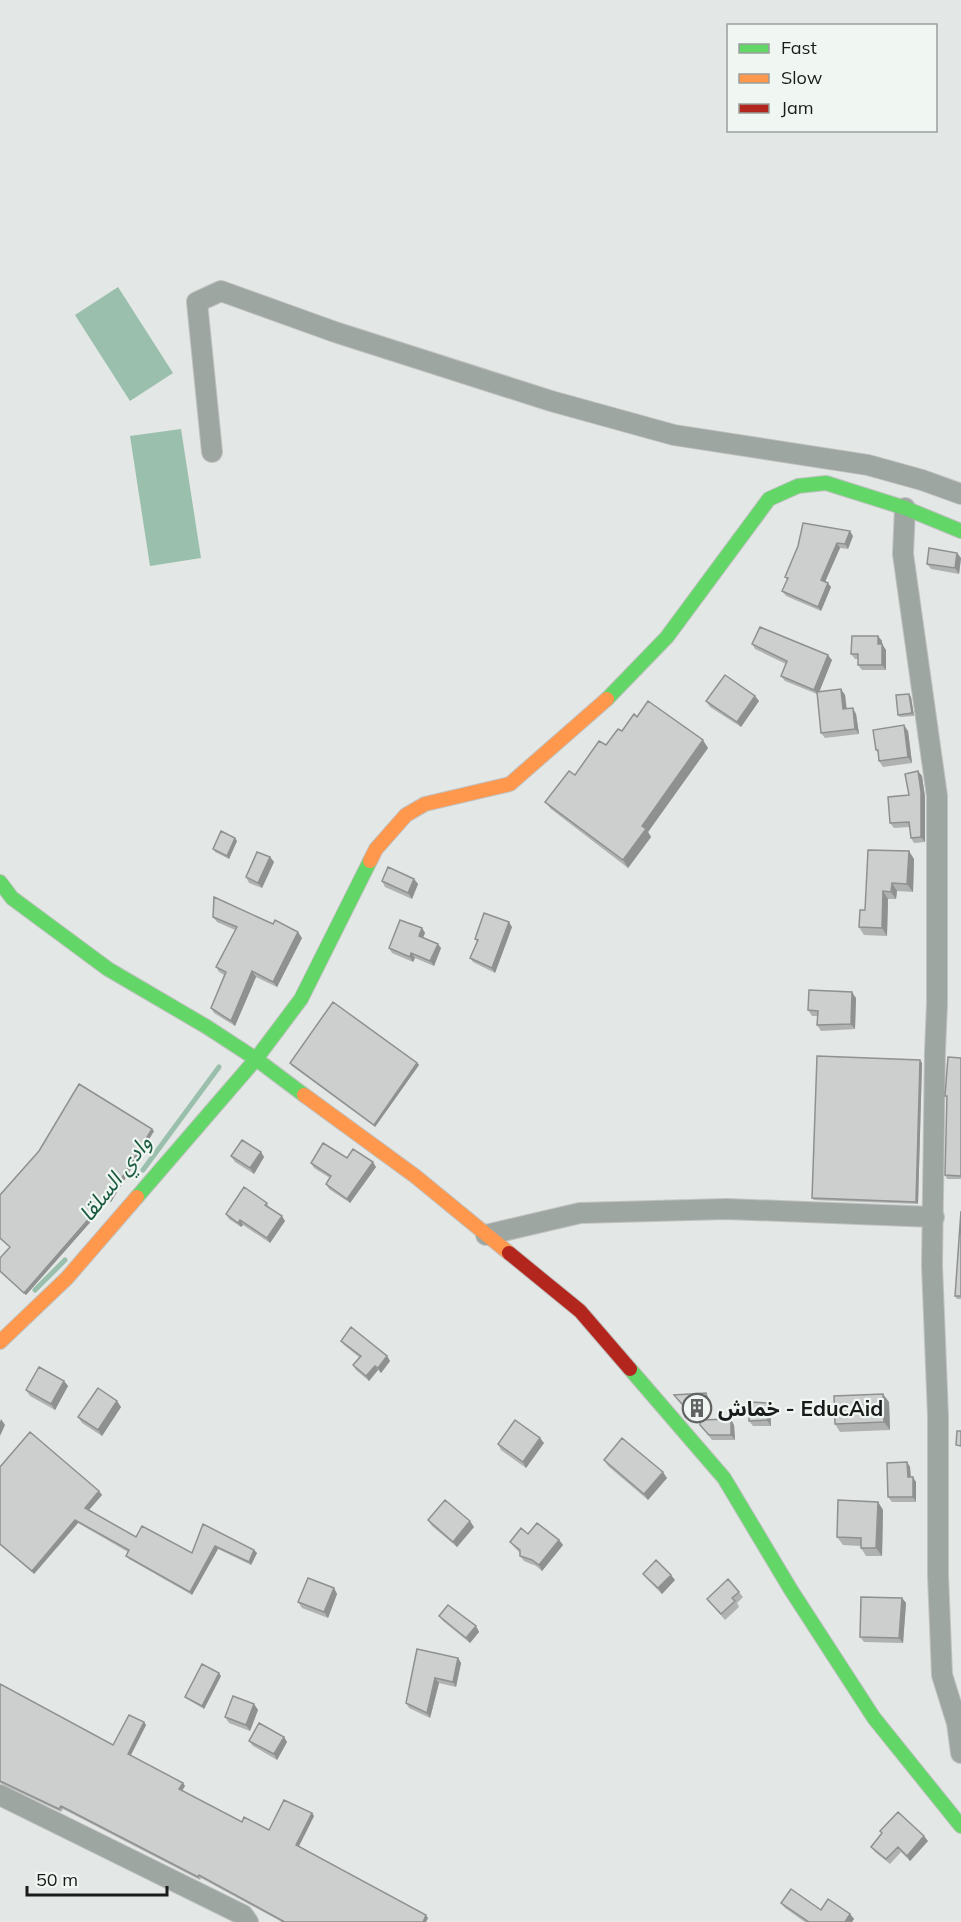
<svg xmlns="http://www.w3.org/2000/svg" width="961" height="1922" font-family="Mulish,'Noto Sans Arabic',sans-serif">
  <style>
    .water { fill: #9abfac }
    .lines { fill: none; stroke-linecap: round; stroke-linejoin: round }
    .stream { stroke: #9abfac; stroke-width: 5 }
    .street-casing { stroke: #c0c2c1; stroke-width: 22 }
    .fast-casing { stroke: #c0c2c1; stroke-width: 16 }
    .slow-casing { stroke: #c0c2c1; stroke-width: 16 }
    .jam-casing { stroke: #c0c2c1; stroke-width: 16 }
    .street { stroke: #9ea6a2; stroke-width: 20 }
    .fast { stroke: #63d668; stroke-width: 14 }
    .slow { stroke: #ff974d; stroke-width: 14 }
    .jam { stroke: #b3261e; stroke-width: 14 }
    .wall { fill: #afb2b1 }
    .shaded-wall { fill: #8f9190 }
    .building { fill: #cccfce; stroke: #8f9190; stroke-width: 1.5 }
    .labels { text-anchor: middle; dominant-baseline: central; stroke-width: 4.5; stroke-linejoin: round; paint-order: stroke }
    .poi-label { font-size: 21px; font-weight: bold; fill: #1a1c1b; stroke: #f0f6f2; text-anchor: start }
    .water-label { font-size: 22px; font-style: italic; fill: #1d5b41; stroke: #f0f6f2 }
  </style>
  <rect width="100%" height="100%" fill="#e3e7e5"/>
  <!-- water -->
  <path class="water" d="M118 287 173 373 130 401 75 315Z
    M181 429 201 558 150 566 130 436Z"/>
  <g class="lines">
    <!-- stream -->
    <path class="stream" d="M143 1170 219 1067
      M35 1290 65 1260"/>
    <!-- street casing -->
    <g class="street-casing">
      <path id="street" d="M212 452 197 302 221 291 335 332 551 401 674 435 868 465 922 480 961 494
        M905 508 903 554 937 796V1004L935 1051 932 1265 938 1416V1575L942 1675 957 1723 961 1753
        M486 1235 580 1213 727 1209 934 1217
        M0 1795 243 1915 248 1922"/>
    </g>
    <!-- fast casing -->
    <g class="fast-casing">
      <path id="fast" d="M607 699 667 637 769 499 798 486 826 483 905 508 961 531
        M0 882 12 898 108 969 207 1027 256 1059 304 1095
        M137 1197 256 1059 301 999 370 861
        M630 1369 724 1478 791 1590 874 1718 961 1826"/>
    </g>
    <!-- slow casing -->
    <g class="slow-casing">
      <path id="slow" d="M370 861 376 849 406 815 425 804 510 784 607 699
        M304 1095 415 1176 509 1253
        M0 1342 67 1278 137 1197"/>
    </g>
    <!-- jam casing -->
    <g class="jam-casing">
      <path id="jam" d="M509 1253 580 1311 630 1369"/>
    </g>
    <!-- street -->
    <use href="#street" class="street"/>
    <!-- fast -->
    <use href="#fast" class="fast"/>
    <!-- slow -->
    <use href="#slow" class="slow"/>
    <!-- jam -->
    <use href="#jam" class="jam"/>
  </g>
  <!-- wall -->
  <path class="wall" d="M853 536 848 549 840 548 825 582 831 587 821 611 786 596 782 591 787 580 785 577 798 546Z
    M957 553 961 558 959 574 931 569 927 564Z
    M878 636 882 641V644L886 650V670H862L858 665V659H855L851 654Z
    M752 644 832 660 819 692 845 695 847 709 856 714 859 734 825 738 821 733 817 694 785 681 781 676 786 664 755 649Z
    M755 696 759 701 741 727 710 707 706 701Z
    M911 697 914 716 900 717 898 715Z
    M637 717 708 748 648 832 651 837 628 868 551 809 545 802Z
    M908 731 912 763 883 767 879 761 878 753 876 750Z
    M918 771 922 776 925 797V842L914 843 911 838 910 827 894 828 890 823 909 795Z
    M237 841 229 859 215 852 213 849Z
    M270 857 274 862 262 888 249 883 246 877Z
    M914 859 913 892 897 891 896 899H888L887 936 864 935 859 927 865 910Z
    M414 879 418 884 412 899 385 887 382 881Z
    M213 917 302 938 277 987 256 977 235 1026 214 1013 211 1008 224 975 219 972 216 967 235 930 217 922Z
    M512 927 495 973 473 962 470 958 477 941 475 939Z
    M422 928 425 933 423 937 441 948 434 966 415 958 413 962 392 953 389 948Z
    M856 998 855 1029 821 1031 817 1025V1016H812L808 1010Z
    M961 1058V1179H947L945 1175 947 1099 945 1096Z
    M920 1060 922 1063 918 1204 814 1200 812 1198Z
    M290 1063H417L419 1065 375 1127 292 1066Z
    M154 1131 111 1202 109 1201 26 1295 0 1272V1258L10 1247 0 1239V1195Z
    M261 1152 264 1157 254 1174 235 1162 231 1156Z
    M347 1158 376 1167 350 1203 329 1189 326 1184 330 1178 314 1168 311 1163Z
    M267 1203 269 1208 285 1221 270 1243 243 1225 241 1227 229 1219 226 1214Z
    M961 1211V1299H957L955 1296Z
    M341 1341 387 1356 390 1361 381 1373 378 1370 369 1381 356 1370 353 1365 359 1357 344 1345Z
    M64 1381 68 1386 55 1410 30 1396 26 1390Z
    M674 1395 709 1399 710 1416 693 1418Z
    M117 1401 121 1407 102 1436 82 1423 78 1417Z
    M889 1402 890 1430 840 1432 835 1424Z
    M767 1403 770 1408 771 1426H753L749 1421Z
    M700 1425H734L735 1440H712Z
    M544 1443 526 1468 501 1450 498 1444Z
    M604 1460 667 1478 648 1500 608 1466Z
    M907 1462 910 1467 911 1477 916 1482V1502H892L888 1497Z
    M0 1467 99 1491 102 1495 89 1510 136 1537 192 1553 203 1524 254 1550 257 1553 251 1565 218 1549 192 1595 129 1559 126 1556 128 1552 78 1523 34 1574 0 1545Z
    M878 1502 883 1510 882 1556H866L861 1548V1546L843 1545 837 1537Z
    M428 1520 474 1527 457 1547 432 1526Z
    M528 1534 559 1540 563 1545 542 1571 536 1566 524 1561 520 1556V1553L514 1547 510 1542Z
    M643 1574 675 1580 662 1594 647 1579Z
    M334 1588 337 1594 328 1618 302 1608 298 1602Z
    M739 1592 743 1597 737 1603 739 1607 725 1620 707 1599Z
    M902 1598 906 1603 903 1643 864 1642 860 1637Z
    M439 1616 476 1626 479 1632 470 1643 443 1621Z
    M458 1658 461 1663 456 1687 439 1683 430 1718 409 1708 406 1703Z
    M221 1676 204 1709 187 1699 185 1697Z
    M0 1684 113 1745 144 1722 146 1725 130 1756 183 1783 185 1786 182 1791 242 1822 269 1830 312 1813 314 1816 299 1846 428 1918 426 1922H282L201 1878 200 1880 63 1809 61 1812 0 1783Z
    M254 1704 258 1710 250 1731 229 1723 225 1717Z
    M284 1737 287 1742 277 1760 253 1746 249 1741Z
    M880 1831 928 1841 910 1861 901 1852 890 1864 875 1852 871 1847 882 1833Z
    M781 1903 850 1914 854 1919 852 1922H805L785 1908Z"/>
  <!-- shaded-wall -->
  <path class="shaded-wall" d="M850 531 853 536 848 549 845 544Z
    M837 543 840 548 824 584 821 580Z
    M957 553 961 558 959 574 955 568Z
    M828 583 831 587 821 611 818 607Z
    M878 636 882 641V650L878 644Z
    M882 644 886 650V670L882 665Z
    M828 655 832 660 818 695 814 690Z
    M841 689 845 695 847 715 843 709Z
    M909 694 911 697 914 716 912 713Z
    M755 696 759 701 741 727 737 722Z
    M853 708 856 714 859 734 855 729Z
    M904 725 908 731 912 763 908 757Z
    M703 740 708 748 648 832 651 837 628 868 623 860 642 826Z
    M918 771 922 776 925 797V842L921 837Z
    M235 838 237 841 229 859 227 856Z
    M909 851 914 859 913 892 907 884Z
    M270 857 274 862 262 888 258 883Z
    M414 879 418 884 412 899 408 893Z
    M892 883 897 891 896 899 891 892Z
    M883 891 888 899 887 936 882 928Z
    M509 922 512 927 495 973 492 968Z
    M422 928 425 933 422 940 419 936Z
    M298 932 302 938 277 987 273 982Z
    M438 944 441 948 434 966 430 961Z
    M411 953 415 958 413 962 410 957Z
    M252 971 256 977 235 1026 231 1021Z
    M852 992 856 998 855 1029 851 1024Z
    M920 1060 922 1063 918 1204 916 1202Z
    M417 1063 419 1065 375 1127 374 1125Z
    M152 1129 154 1131 111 1202 109 1199Z
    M261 1152 264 1157 254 1174 250 1168Z
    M373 1162 376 1167 350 1203 347 1199Z
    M107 1198 109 1201 26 1295 24 1293Z
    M282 1216 285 1221 270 1243 267 1238Z
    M240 1220 243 1225 241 1227 238 1223Z
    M387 1356 390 1361 381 1373 378 1368Z
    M375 1366 378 1370 369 1381 366 1376Z
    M64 1381 68 1386 55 1410 51 1404Z
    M706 1393 709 1399 710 1416 706 1410Z
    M883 1394 889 1402 890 1430 884 1422Z
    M117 1401 121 1407 102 1436 98 1430Z
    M767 1403 770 1408 771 1426 767 1420Z
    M1 1419 5 1425 0 1436V1422Z
    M731 1419 734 1425 735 1440 731 1435Z
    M540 1438 544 1443 526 1468 523 1462Z
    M907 1462 910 1467 911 1482 908 1477Z
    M663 1472 667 1478 648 1500 644 1494Z
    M913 1477 916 1482V1502L913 1497Z
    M99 1491 102 1495 88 1511 85 1508Z
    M878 1502 883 1510 882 1556 876 1548Z
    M75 1520 78 1523 34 1574 32 1571Z
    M470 1521 474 1527 457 1547 453 1542Z
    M559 1540 563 1545 542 1571 539 1565Z
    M215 1546 218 1549 192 1595 190 1592Z
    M254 1550 257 1553 251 1565 249 1562Z
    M671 1575 675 1580 662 1594 658 1588Z
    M334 1588 337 1594 328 1618 324 1612Z
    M902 1598 906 1603 903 1643 899 1638Z
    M476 1626 479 1632 470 1643 466 1638Z
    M458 1658 461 1663 456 1687 453 1682Z
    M219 1673 221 1676 204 1709 202 1706Z
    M435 1678 439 1683 430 1718 427 1713Z
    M254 1704 258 1710 250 1731 246 1725Z
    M144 1722 146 1725 130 1757 128 1754Z
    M284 1737 287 1742 277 1760 274 1754Z
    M183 1783 185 1786 181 1792 179 1789Z
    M312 1813 314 1816 298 1848 296 1845Z
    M924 1836 928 1841 910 1861 907 1856Z
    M850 1914 854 1919 852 1922H845Z
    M426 1915 428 1918 426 1922H423Z"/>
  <!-- building -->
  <path class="building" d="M803 523 850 531 845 544 837 543 821 580 828 583 818 607 782 591 788 578 785 577 798 546Z
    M929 548 957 553 955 568 927 564Z
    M760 627 828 655 814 690 781 676 787 661 752 644Z
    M852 636H878V644H882V665H858V654H851Z
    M725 675 755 696 737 722 706 701Z
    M841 689 843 709 853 708 855 729 821 733 817 692Z
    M909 694 912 713 898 715 896 695Z
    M648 701 703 740 642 826 646 829 623 860 545 802 569 771 575 775 599 741 606 745 618 729 622 731 634 714 637 717Z
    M904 725 908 757 879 761 878 750H876L873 730Z
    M918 771 921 792V837L911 838 909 822 890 823 888 797 909 795 905 774Z
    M221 831 235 838 227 856 213 849Z
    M868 850 909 851 907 884 892 883 891 892 883 891 882 928 859 927 860 910H865Z
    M257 852 270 857 258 883 246 877Z
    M388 867 414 879 408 893 382 881Z
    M214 897 273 924 275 920 298 932 273 982 252 971 231 1021 211 1008 226 972 216 967 237 927 213 917Z
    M484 913 509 922 492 968 470 958 478 940 475 939Z
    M400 920 422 928 419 936 438 944 430 961 411 953 410 957 389 948Z
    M809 990 852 992 851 1024 817 1025 818 1011 808 1010Z
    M333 1002 417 1063 374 1125 290 1063Z
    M817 1056 920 1060 916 1202 812 1198Z
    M948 1057 961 1058V1176L945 1175 947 1096H945Z
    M79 1084 152 1129 109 1199 107 1198 24 1293 0 1271V1258L10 1247 0 1238V1195L39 1151Z
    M242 1140 261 1152 250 1168 231 1156Z
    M323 1143 347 1158 353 1149 373 1162 347 1199 326 1184 331 1176 311 1163Z
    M244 1187 267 1203 265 1205 282 1216 267 1238 240 1220 238 1223 226 1214Z
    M961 1211V1296H955Z
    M351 1327 387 1356 378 1368 375 1366 366 1376 353 1365 361 1356 341 1341Z
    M39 1367 64 1381 51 1404 26 1390Z
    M98 1388 117 1401 98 1430 78 1417Z
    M706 1393V1410L689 1412 674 1395Z
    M883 1394 884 1422 835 1424 834 1396Z
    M749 1402 767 1403V1420L749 1421Z
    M731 1419V1435H709L700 1425V1420Z
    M515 1420 540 1438 523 1462 498 1444Z
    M957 1431H961V1446L956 1445Z
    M30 1432 99 1491 85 1508 136 1537 142 1526 192 1553 203 1524 254 1550 249 1562 215 1546 190 1592 126 1556 129 1550 75 1520 32 1571 0 1544V1467Z
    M622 1438 663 1472 644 1494 604 1460Z
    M907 1462 908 1477H913V1497H888L887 1463Z
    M445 1500 470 1521 453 1542 428 1520Z
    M838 1500 878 1502 876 1548H861V1538L837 1537Z
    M537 1523 559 1540 539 1565 532 1560 520 1556V1550L510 1542 521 1528 528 1534Z
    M656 1560 671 1575 658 1588 643 1574Z
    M308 1578 334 1588 324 1612 298 1602Z
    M728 1579 739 1592 732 1598 735 1601 721 1614 707 1599Z
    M861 1597 902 1598 899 1638 860 1637Z
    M448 1605 476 1626 466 1638 439 1616Z
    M417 1649 458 1658 453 1682 435 1678 427 1713 406 1703Z
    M202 1664 219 1673 202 1706 185 1697Z
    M0 1684 113 1745 129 1715 144 1722 128 1754 183 1783 179 1789 242 1822 244 1817 269 1830 284 1800 312 1813 296 1845 426 1915 423 1922H282L283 1921 199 1875 198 1877 61 1806 59 1809 0 1781Z
    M233 1696 254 1704 246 1725 225 1717Z
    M259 1723 284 1737 274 1754 249 1741Z
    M898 1812 924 1836 907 1856 898 1847 886 1859 871 1847 882 1833 880 1831Z
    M791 1889 821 1910 828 1899 850 1914 845 1922H809L781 1903Z"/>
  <!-- icons -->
  <defs>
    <g id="building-ring" transform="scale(1.5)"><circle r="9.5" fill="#f0f6f2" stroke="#606362" stroke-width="1.5"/><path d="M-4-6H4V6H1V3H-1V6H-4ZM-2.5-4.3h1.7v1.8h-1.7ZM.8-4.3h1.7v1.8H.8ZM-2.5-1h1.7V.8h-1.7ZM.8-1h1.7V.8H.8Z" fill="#606362"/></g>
  </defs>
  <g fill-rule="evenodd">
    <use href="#building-ring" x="697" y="1408"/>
  </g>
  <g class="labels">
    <!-- poi labels -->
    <g class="poi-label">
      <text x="718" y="1408">خماش - EducAid</text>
    </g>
    <!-- water labels -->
    <g class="water-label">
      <text transform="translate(115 1178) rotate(-52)">وادي السلقا</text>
    </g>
  </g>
  <!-- legend -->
  <rect x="727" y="24" width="210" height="108" fill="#f0f6f2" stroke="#9a9f9c" stroke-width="1.5"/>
  <rect x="739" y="44" width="30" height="9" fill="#63d668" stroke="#9a9f9c" stroke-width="1.5"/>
  <text x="781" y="54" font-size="18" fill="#1a1c1b">Fast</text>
  <rect x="739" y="74" width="30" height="9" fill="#ff974d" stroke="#9a9f9c" stroke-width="1.5"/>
  <text x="781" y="84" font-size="18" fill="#1a1c1b">Slow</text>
  <rect x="739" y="104" width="30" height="9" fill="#b3261e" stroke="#9a9f9c" stroke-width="1.5"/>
  <text x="781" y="114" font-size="18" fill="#1a1c1b">Jam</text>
  <!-- scale -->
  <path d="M27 1886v9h140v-9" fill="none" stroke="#1a1c1b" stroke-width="3"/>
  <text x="36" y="1886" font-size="18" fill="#1a1c1b" stroke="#f0f6f2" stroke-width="4.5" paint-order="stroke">50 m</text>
</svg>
